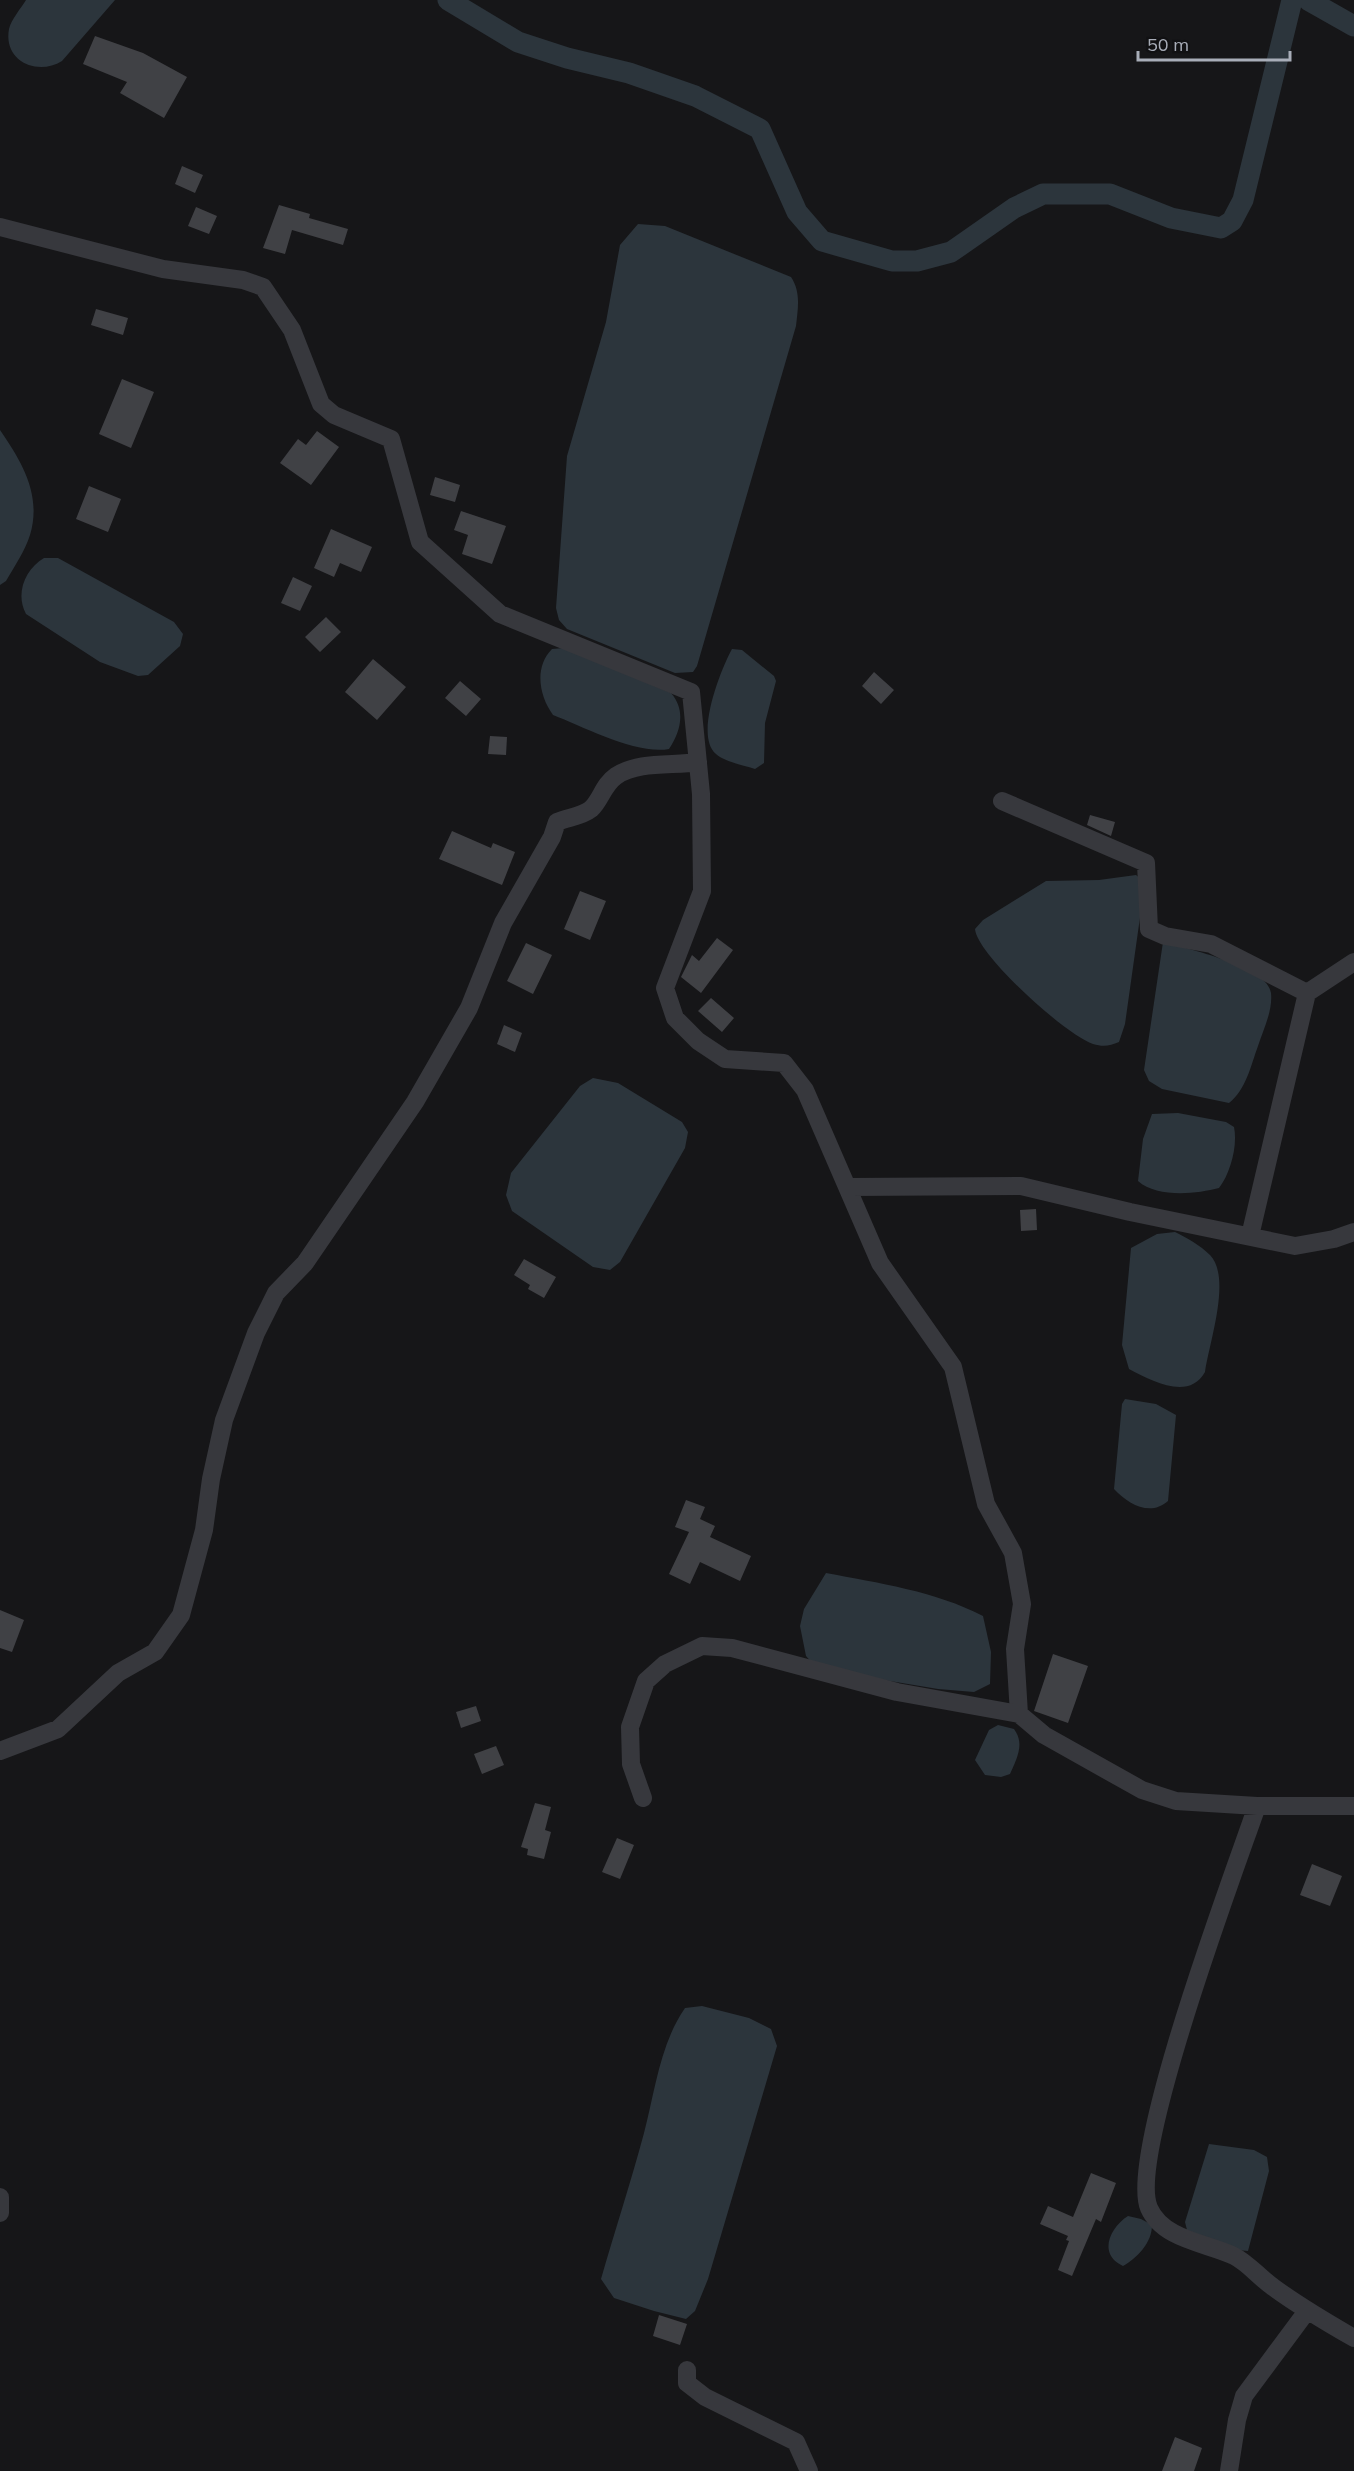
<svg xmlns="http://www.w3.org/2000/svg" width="1354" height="2471" font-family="Mulish,sans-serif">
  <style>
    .water { fill: #2c353c }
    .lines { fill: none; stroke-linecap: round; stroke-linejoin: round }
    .canal { stroke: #2c353c; stroke-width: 21 }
    .building { fill: #404145 }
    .street { stroke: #37383d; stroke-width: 18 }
  </style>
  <rect width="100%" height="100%" fill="#161618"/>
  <!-- water -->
  <path class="water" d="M26 0H115L62 61C38 76 3 62 9 29 11 20 21 8 26 0Z
    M638 224 665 226 791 277C801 292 798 308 796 326L697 666 693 672 675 673 567 629 559 620 556 608 567 456 606 322 620 245Z
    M0 430C22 462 42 495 30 535 25 551 14 567 6 581L0 585Z
    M44 558H58L174 622 183 634 180 646 148 675 138 676 100 662 26 614C15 594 25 569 44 558Z
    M564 648 671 693C686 710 681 731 669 749 637 755 584 727 553 715 539 696 534 667 552 649Z
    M732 649 742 650 774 676 776 681 765 723 764 763 755 769C743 765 725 762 716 754 694 736 721 669 732 649Z
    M1136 875 1142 880 1144 889 1125 1024 1119 1042C1110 1046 1103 1047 1093 1044 1066 1035 977 955 975 929L983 920 1046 881 1099 880Z
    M1163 942C1185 948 1269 967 1271 993 1273 1011 1263 1030 1258 1046 1251 1065 1246 1090 1229 1103L1162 1089 1149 1081 1144 1070Z
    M593 1078 618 1083 682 1122 688 1132 685 1148 620 1262 610 1270 593 1267 512 1211 506 1195 511 1173 580 1086Z
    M1178 1113 1226 1122 1234 1127C1238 1146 1230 1174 1219 1188 1196 1194 1157 1198 1138 1181L1143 1139 1152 1114Z
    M1175 1232C1187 1238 1200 1245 1210 1255 1232 1278 1209 1343 1205 1372 1189 1401 1152 1381 1129 1369L1122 1345 1131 1248 1157 1234Z
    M1125 1399 1156 1404 1176 1415 1168 1501C1150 1517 1128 1504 1114 1489L1122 1404Z
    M826 1573C878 1583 935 1591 983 1616L991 1652 990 1684 974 1692 938 1689 848 1674 814 1665 806 1656 800 1626 804 1609Z
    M998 1725 1014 1729C1025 1744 1017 1758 1010 1774L1001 1777 985 1775 975 1760 989 1730Z
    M702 2006 749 2018 771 2029 777 2046 708 2279 695 2311 686 2319 654 2311 614 2298 601 2279C615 2230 631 2182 644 2133 655 2091 660 2044 685 2008Z
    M1209 2144 1254 2150 1267 2157 1269 2171 1248 2251 1237 2250 1187 2230 1185 2222Z
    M1128 2216 1141 2219 1152 2225C1152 2243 1137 2258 1123 2266 1098 2255 1109 2228 1128 2216Z"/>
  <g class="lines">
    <!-- canal -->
    <path class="canal" d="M448 0 518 42 567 58 629 73 695 96 760 129 797 212 822 241 892 261H917L951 252 1014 208 1043 194H1110L1171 218 1221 228 1232 221 1243 200 1292 0
      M1308 0 1354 26"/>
  </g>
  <!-- building -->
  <path class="building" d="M95 36 143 53 187 77 164 118 120 93 127 82 83 64Z
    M182 166 203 175 195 193 175 184Z
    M279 205 310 214 309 218 348 229 343 245 292 230 285 254 263 248Z
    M196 207 217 216 209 234 188 226Z
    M96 309 128 318 123 335 91 325Z
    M122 379 154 392 131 448 99 434Z
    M317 431 339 447 311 485 280 463 298 439 306 445Z
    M435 477 460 485 455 502 430 495Z
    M89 486 121 499 108 532 76 519Z
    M461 511 506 526 492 564 462 554 468 535 454 530Z
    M331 529 372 547 361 572 340 563 334 577 314 568Z
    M293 577 312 586 300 611 281 603Z
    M326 617 341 632 320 652 305 637Z
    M373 659 406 687 377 720 345 692Z
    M874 672 894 690 881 704 862 686Z
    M460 681 481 699 466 716 445 698Z
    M490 736 507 737 506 755 488 754Z
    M1090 815 1115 822 1111 836 1087 825Z
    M452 831 491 848 493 843 515 852 502 885 439 859Z
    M580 891 606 901 590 940 564 929Z
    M717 938 733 950 701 993 681 977 692 955 699 961Z
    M526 943 552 955 533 994 507 981Z
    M711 998 734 1018 722 1032 698 1011Z
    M504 1025 522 1033 515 1052 497 1044Z
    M1036 1209 1037 1230 1021 1231 1020 1210Z
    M524 1259 556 1277 544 1298 528 1289 530 1285 514 1275Z
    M686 1500 705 1507 700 1519 715 1526 710 1537 751 1556 740 1581 700 1562 690 1584 669 1574 689 1532 675 1527Z
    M0 1610 24 1620 12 1652 0 1648Z
    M1053 1654 1088 1666 1068 1723 1034 1711Z
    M476 1706 481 1721 461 1728 456 1712Z
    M496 1746 504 1765 482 1774 474 1754Z
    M535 1803 551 1807 545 1830 551 1832 544 1859 527 1855 528 1849 521 1847Z
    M617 1838 634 1845 620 1879 602 1872Z
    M1312 1864 1342 1876 1330 1906 1300 1895Z
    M1091 2173 1116 2183 1101 2222 1096 2219 1072 2276 1058 2270 1069 2241 1066 2240 1068 2236 1040 2224 1048 2206 1073 2217Z
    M659 2315 687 2324 680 2345 653 2336Z
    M1175 2437 1202 2448 1194 2471H1162Z"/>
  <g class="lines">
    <!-- street -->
    <path class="street" d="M0 227 163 269 243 280 263 287 292 330 321 404 334 415 391 439 420 542 500 614 691 692 701 794 702 891 665 988 675 1018 698 1041 725 1059 784 1063 805 1090 880 1263 953 1367 986 1504 1013 1553 1022 1604 1015 1649 1019 1714 1044 1735 1142 1790 1176 1801 1257 1806H1354
      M1002 801 1146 863 1149 929 1165 936 1211 944 1307 993 1250 1236
      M1307 993 1354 962
      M849 1187 1021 1186 1130 1212 1295 1246 1334 1239 1354 1232
      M0 1751 58 1729 118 1673 155 1652 181 1615 204 1530 211 1479 224 1420 256 1333 276 1293 305 1263 415 1102 469 1008 503 923 552 837 557 822C568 817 581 817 591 809 601 800 603 785 616 776 638 761 673 766 698 762
      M643 1798 631 1764 630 1727 646 1681 665 1664 702 1646 732 1648 897 1692 1019 1714
      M1257 1806C1235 1870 1127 2156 1149 2208 1163 2240 1207 2243 1234 2256 1248 2263 1260 2278 1273 2287 1299 2306 1326 2322 1354 2338
      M0 2197V2213
      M687 2370V2383L705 2397 796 2442 809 2471
      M1229 2471 1237 2420 1244 2396 1307 2311"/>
  </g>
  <!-- scale -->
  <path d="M1138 51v9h152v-9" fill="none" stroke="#a8adb8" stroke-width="3"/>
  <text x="1147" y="51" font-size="18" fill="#a8adb8" stroke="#111113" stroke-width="4.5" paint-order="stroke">50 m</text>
</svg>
